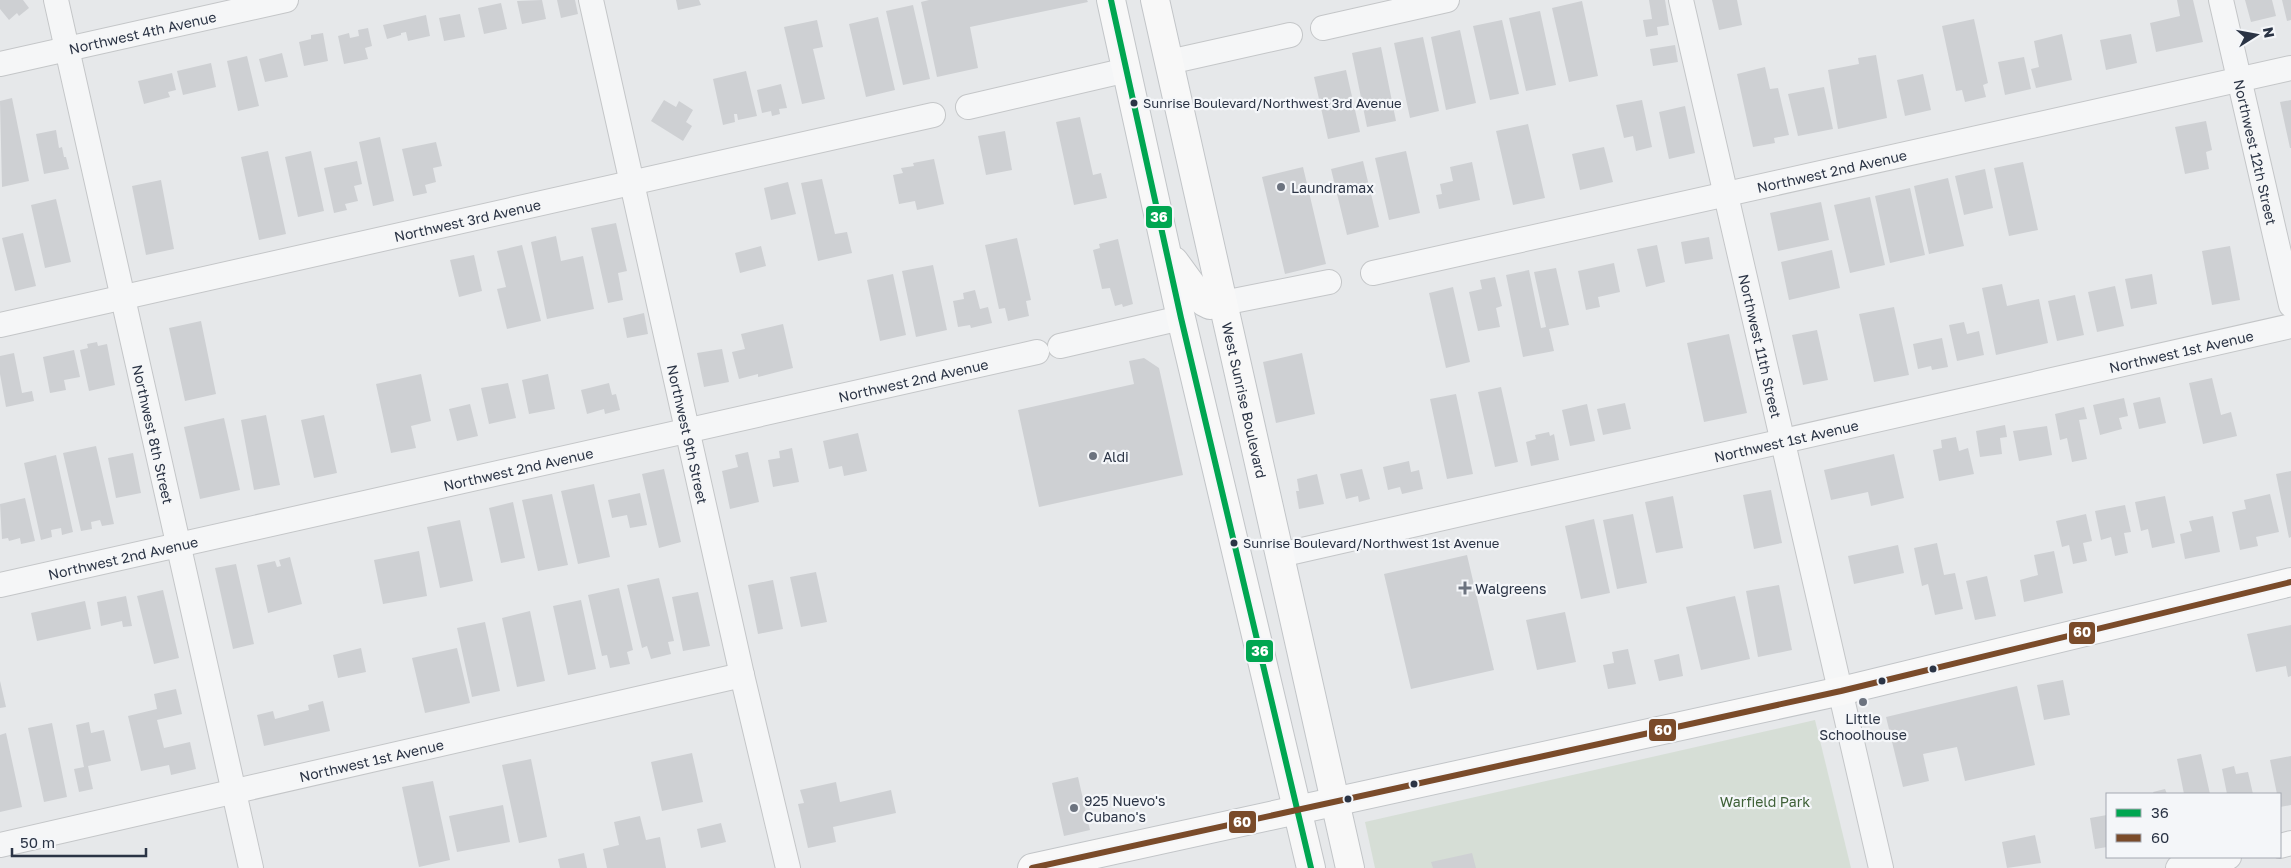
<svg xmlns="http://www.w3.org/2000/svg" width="2291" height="868" font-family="'Golos Text',sans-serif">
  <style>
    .green { fill: #d6ded6 }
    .building { fill: #ced0d3 }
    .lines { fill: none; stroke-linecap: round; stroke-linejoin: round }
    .minor-casing { stroke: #c4c6c8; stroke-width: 26 }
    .major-casing { stroke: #c2c5c8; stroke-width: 30 }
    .minor { stroke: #f5f6f7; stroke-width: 24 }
    .major { stroke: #f8f8f8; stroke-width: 28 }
    .bus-1-casing { stroke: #f4f6f9; stroke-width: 10 }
    .bus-2-casing { stroke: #f4f6f9; stroke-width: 10 }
    .bus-1 { stroke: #00a651; stroke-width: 6 }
    .bus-2 { stroke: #7a4b2a; stroke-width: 6 }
    .bus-dot { fill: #2b3445; stroke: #f4f6f9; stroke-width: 2 }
    .poi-dot { fill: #6c737f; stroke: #f4f6f9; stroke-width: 2 }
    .labels { text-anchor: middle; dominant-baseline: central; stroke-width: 4.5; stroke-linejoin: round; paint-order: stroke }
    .bus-label { font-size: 13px; fill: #2b3445; stroke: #f4f6f9; text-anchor: start }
    .street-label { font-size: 14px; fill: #2b3445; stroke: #f4f6f9 }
    .poi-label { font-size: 14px; fill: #2b3445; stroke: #f4f6f9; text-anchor: start }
    .park-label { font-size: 14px; fill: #3f6138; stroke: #f4f6f9 }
    .line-badge { stroke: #f4f6f9; stroke-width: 2 }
    .badge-label { font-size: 14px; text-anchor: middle; font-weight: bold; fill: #fff }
  </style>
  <rect width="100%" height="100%" fill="#e6e8ea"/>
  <!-- green -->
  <path class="green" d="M1815 720 1851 868H1375L1365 822Z"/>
  <!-- building -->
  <path class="building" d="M0 0H23L29 8 19 16 17 13 9 20 0 9Z
    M542 0 546 19 522 24 517 1Z
    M557 0H575L578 14 561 18Z
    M676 0H699L701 5 678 10Z
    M929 0H1087L1088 2 970 27 978 68 937 77 921 2Z
    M1649 0H1665L1669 25 1657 27 1658 35 1646 37 1643 20 1652 19Z
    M1712 0H1737L1742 25 1719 30Z
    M2177 0H2193L2203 42 2156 52 2150 23 2180 16Z
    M2245 0H2272L2276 16 2251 22Z
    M2282 0H2291V20L2287 21Z
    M1582 1 1598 76 1569 82 1552 8Z
    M501 3 507 29 484 34 478 8Z
    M913 5 930 79 903 85 886 11Z
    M1540 11 1556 85 1526 91 1509 18Z
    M460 14 465 37 444 41 439 18Z
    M426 15 430 36 408 41 406 32 401 33V35L387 39 383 25Z
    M878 17 895 90 866 97 849 24Z
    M1974 19 1988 83 1983 85 1986 97 1965 102 1962 90 1956 91 1942 26Z
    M817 20 823 47 813 49 825 99 802 104 784 27Z
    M1502 20 1519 94 1490 100 1473 26Z
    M368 28 372 46 365 48 368 59 344 64 338 36 349 33 350 38 359 36 358 30Z
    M1460 30 1476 103 1446 110 1431 37Z
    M323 33 328 61 304 66 299 42 311 39V35Z
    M2062 34 2072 80 2036 88 2031 69 2039 67 2034 41Z
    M2131 34 2137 63 2106 70 2100 40Z
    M1423 37 1439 111 1410 118 1394 43Z
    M1675 45 1678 62 1653 66 1650 49Z
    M1381 47 1396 121 1367 127 1352 53Z
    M282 53 288 77 265 82 259 59Z
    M1876 55 1887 118 1838 129 1828 70 1859 64 1858 58Z
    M247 56 259 106 238 111 227 61Z
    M2024 57 2031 89 2005 95 1998 62Z
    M211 63 216 87 183 95 177 71Z
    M1765 67 1770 89 1778 88 1789 135 1774 138 1775 143 1753 147 1737 74Z
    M1346 70 1360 132 1328 139 1314 77Z
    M746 71 757 116 738 120 737 114H734L735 122 723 125 713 79Z
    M172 73 176 90 168 92 170 97 144 104 138 81Z
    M1923 74 1931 110 1905 116 1897 80Z
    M781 84 787 108 779 109 780 114 772 116 771 111 762 113 757 90Z
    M1824 87 1833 129 1798 136 1788 94Z
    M12 98 29 181 2 187 0 101Z
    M664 100 676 107 679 101 693 110 686 122 692 126 683 141 651 121Z
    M1642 100 1652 147 1636 151 1633 136 1624 138 1616 105Z
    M2291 100V148H2290L2280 102Z
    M1685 106 1695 153 1669 159 1659 112Z
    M1080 117 1093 175 1101 173 1107 198 1074 205 1056 122Z
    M2206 121 2212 150 2206 152 2209 169 2185 174 2175 127Z
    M1528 124 1545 198 1513 205 1496 131Z
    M56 130 59 148 62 147 64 157H66L69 169 44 174 36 134Z
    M1005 131 1012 170 986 175 978 136Z
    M380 137 394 201 373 206 359 142Z
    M436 142 442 166 433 168 436 182 425 185 427 193 413 196 402 149Z
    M1604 147 1613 182 1580 190 1572 154Z
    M268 151 286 234 259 240 241 157Z
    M311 151 324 211 298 217 285 157Z
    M1406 151 1420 213 1389 220 1375 158Z
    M934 159 944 204 917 210 915 201 899 204 893 175 903 173 901 168 914 166 913 163Z
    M357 161 362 184 354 186 358 201 345 204 347 210 334 213 324 168Z
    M1363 161 1379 227 1347 235 1331 169Z
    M1472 162 1480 200 1439 209 1436 195 1442 194 1440 184 1453 181 1450 167Z
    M2023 162 2038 230 2009 236 1994 168Z
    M1303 167 1326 264 1285 274 1262 177Z
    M1985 169 1993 208 1964 215 1955 176Z
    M1948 178 1964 246 1929 254 1914 186Z
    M822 179 835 234 847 232 852 253 818 261 801 183Z
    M161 180 174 249 146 255 132 186Z
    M788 182 796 214 771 220 764 188Z
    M1910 188 1925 255 1890 263 1875 196Z
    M1870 197 1885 265 1850 273 1834 205Z
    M56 199 71 262 45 268 31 205Z
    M1821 202 1829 240 1778 251 1770 213Z
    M616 223 627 271 618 273 623 300 608 303 591 228Z
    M23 233 36 286 15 291 2 238Z
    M556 236 561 261 583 256 594 309 547 319 531 242Z
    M1709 237 1713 259 1685 264 1681 242Z
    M1017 238 1031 300 1026 301 1029 316 1008 321 1005 308 999 309 985 245Z
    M1118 239 1133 304 1123 307 1122 304 1115 306 1110 288 1102 289 1093 250 1100 248 1099 244Z
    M522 245 541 321 507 329 497 289 506 287 497 251Z
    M1657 245 1665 282 1646 287 1637 249Z
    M761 246 766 266 740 273 735 253Z
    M2230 246 2240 300 2212 305 2202 251Z
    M1832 250 1840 288 1789 300 1781 262Z
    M474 255 482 291 459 297 450 260Z
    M1614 263 1620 292 1598 297 1600 307 1586 310 1578 271Z
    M933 265 947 330 916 337 902 271Z
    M1556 268 1569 325 1549 329 1554 351 1523 357 1506 275 1529 270 1541 328 1546 327 1534 272Z
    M893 274 906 335 880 341 867 280Z
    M2152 274 2157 304 2131 309 2125 279Z
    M1495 277 1502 306 1496 308 1500 327 1478 331 1469 292 1482 289 1480 280Z
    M2002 284 2007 306 2039 299 2048 343 1996 355 1982 288Z
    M2115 286 2124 326 2097 332 2088 292Z
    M1453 287 1470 362 1446 368 1429 293Z
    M975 290 980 309 988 307 992 323 971 328 970 325 958 327 953 301 964 299 963 293Z
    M2075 295 2084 335 2057 341 2048 301Z
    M1894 307 1909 375 1874 382 1859 314Z
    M644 313 648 334 627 338 623 318Z
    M201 321 216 394 185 401 169 328Z
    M1964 322 1967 334 1979 331 1984 355 1957 361 1949 325Z
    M783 324 793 368 758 377V374L739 379 732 352 745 349 741 334Z
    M1817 330 1828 380 1803 385 1792 335Z
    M1729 334 1747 413 1704 422 1687 343Z
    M1942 338 1948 367 1932 370 1931 366 1918 369 1913 344Z
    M97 342 98 346 107 344 115 385 89 391 80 350 88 348 87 344Z
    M722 349 729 382 704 387 697 353Z
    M74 350 80 377 64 380 66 390 50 393 43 357Z
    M14 353 22 393 32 391 34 401 6 407 0 374V356Z
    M1302 353 1315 414 1276 423 1263 362Z
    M1144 358 1159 368 1183 475 1039 507 1018 410 1134 384 1129 361Z
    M421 374 431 421 411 426 416 448 391 453 376 384Z
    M548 374 555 409 529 414 522 380Z
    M2212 378 2221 415 2231 412 2237 436 2203 444 2189 383Z
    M508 383 516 418 489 424 481 388Z
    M609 383 612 395 616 394 620 410 605 414 604 409 587 414 581 390Z
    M1501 387 1518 462 1495 467 1478 392Z
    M1456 394 1473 474 1447 479 1430 399Z
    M2160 397 2166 423 2139 429 2133 403Z
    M2124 398 2128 416 2119 418 2122 429 2100 435 2093 405Z
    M1625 403 1631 429 1603 435 1597 409Z
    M470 404 478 436 457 441 449 409Z
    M1587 404 1595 441 1570 446 1562 410Z
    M2084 407 2087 419 2079 420 2087 459 2072 462 2067 438 2060 440 2055 414Z
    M266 415 280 485 254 490 241 420Z
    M324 415 337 473 314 478 301 420Z
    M224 418 240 490 200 499 184 427Z
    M2005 425 2007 437 2000 438 2002 454 1980 457 1976 431Z
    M2047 426 2052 455 2019 461 2013 431Z
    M1549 432 1550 436 1554 434 1559 460 1531 466 1526 442 1536 439 1535 435Z
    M858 433 867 471 844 476 842 466 829 469 823 441Z
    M1956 437 1959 451 1968 448 1974 474 1939 481 1933 450 1942 448 1941 440Z
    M96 446 114 524 102 526 100 520 91 522 92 529 81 531 63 453Z
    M792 448 799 482 773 487 768 460 780 458 779 451Z
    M748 452 759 502 730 509 722 471 738 467 735 455Z
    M133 453 141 493 116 498 108 458Z
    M1894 454 1904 498 1871 506 1868 492 1831 500 1824 470Z
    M56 455 73 532 62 535 61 528 51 530 52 537 41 540 24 463Z
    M1409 461 1411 472 1419 470 1423 489 1402 494 1400 487 1388 490 1383 467Z
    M664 469 681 542 659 548 642 474Z
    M1362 469 1370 499 1359 502 1358 496 1346 499 1340 474Z
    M2291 471V537L2289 538 2276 474Z
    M1317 474 1324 504 1299 509 1296 491H1299L1297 479Z
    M594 484 610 557 578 564 561 491Z
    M1771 490 1782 543 1754 549 1743 495Z
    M640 493 647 525 630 528 627 515 612 518 608 500Z
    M552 494 568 565 538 571 522 500Z
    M2270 494 2279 532 2256 537 2258 546 2240 550 2232 512 2246 509 2244 500Z
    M1673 496 1683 548 1656 553 1645 502Z
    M2165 496 2175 543 2152 548 2148 529 2141 531 2135 502Z
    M25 498 35 541 21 544 20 538 9 541 8 538 2 539 0 504Z
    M513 502 525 558 501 563 489 508Z
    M2125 505 2131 532 2124 533 2128 553 2115 556 2111 537 2101 540 2095 511Z
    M1633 514 1647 583 1617 589 1603 520Z
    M2086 514 2092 541 2083 543 2087 561 2073 564 2069 545 2062 547 2056 521Z
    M2213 516 2220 552 2185 559 2180 534 2192 531 2189 521Z
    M1594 519 1610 593 1581 599 1565 526Z
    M460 520 473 581 440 588 427 527Z
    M1937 543 1944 575 1955 573 1963 609 1935 615 1928 584 1922 586 1914 548Z
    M1898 545 1904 573 1854 584 1848 556Z
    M419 551 427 596 383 604 374 560Z
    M2054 551 2063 593 2024 602 2020 580 2038 575 2034 555Z
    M1467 555 1494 670 1411 689 1384 574Z
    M290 557 302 604 268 613 257 565 275 561 277 567 281 566 279 560Z
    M236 564 254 644 233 649 215 568Z
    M816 572 827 622 801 627 790 577Z
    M1987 576 1996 616 1975 620 1966 581Z
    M659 578 674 641 668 642 671 654 651 659 647 646 642 648 627 585Z
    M773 580 783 629 758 634 748 585Z
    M1779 585 1792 650 1758 657 1746 591Z
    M619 588 633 650 627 652 630 664 610 668 607 655 602 656 588 595Z
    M163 590 179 658 154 664 137 596Z
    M698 592 710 646 683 651 672 597Z
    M126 596 132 626 123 627 122 621 101 626 97 602Z
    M1735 596 1750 659 1701 670 1686 607Z
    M581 600 596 669 568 675 553 606Z
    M85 601 91 629 37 641 31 613Z
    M530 611 545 681 517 687 502 618Z
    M1565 612 1576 662 1537 670 1526 620Z
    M485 622 500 691 472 697 457 628Z
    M2291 625V676L2288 677 2286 666 2256 672 2247 634Z
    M361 648 366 672 338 678 333 655Z
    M457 648 470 703 425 713 412 658Z
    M1628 649 1636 684 1608 689 1603 665 1614 663 1612 652Z
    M1679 654 1683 676 1659 681 1654 660Z
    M2063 680 2070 715 2044 720 2037 685Z
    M0 681 6 707 0 708Z
    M2017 686 2035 765 1965 781 1957 747 1923 754 1929 781 1903 787 1886 717Z
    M176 689 182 714 157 720 164 748 190 742 196 769 171 775 169 765 141 771 128 716 157 709 154 694Z
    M323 701 330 731 264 746 257 715 273 711 275 719 309 710 308 705Z
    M89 722 91 733 104 730 111 761 88 766 93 789 79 792 74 769 84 767 76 725Z
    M52 723 67 797 44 802 28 728Z
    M6 733 22 807 0 812V735Z
    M692 753 703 802 662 811 651 762Z
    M2201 754 2210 794H2184L2177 759Z
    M2291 756V805L2280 807V794H2277L2270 760Z
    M531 759 547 837 519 843 502 765Z
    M2234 766 2236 774 2248 772 2253 794H2227L2222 769Z
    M1078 777 1090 830 1064 836 1052 783Z
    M433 781 450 860 419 867 402 787Z
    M836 782 840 802 891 790 896 813 833 827 836 842 808 848 798 804 804 803 800 790Z
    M2165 789 2167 794H2154L2153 792Z
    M503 805 510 842 457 852 449 816Z
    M2107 815V847L2095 849 2090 818Z
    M640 816 646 840 660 837 666 868H607L603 849 619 845 614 822Z
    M721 823 726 842 701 848 697 829Z
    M2035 835 2041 863 2007 868 2002 842Z
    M584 853 587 868H560L558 859Z
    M1472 853 1476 868H1433L1431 862Z"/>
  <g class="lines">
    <!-- minor casing -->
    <g class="minor-casing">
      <g id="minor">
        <path id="s1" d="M56 0 251 868"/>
        <path id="s2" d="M591 0 742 675 788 868"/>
        <path id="s3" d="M1681 0 1881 868"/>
        <path id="s4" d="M2221 0 2291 305"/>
        <path d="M1323 28 1447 0"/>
        <path d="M1169 62 1290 35"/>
        <path id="s5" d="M0 64 286 0"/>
        <path d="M968 107 1127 70"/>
        <path id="s6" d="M1373 273 2291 68"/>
        <path d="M1223 303 1329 282"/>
        <path id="s7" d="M0 325 933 115"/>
        <path d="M1060 346 1181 318"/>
        <path id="s8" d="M1280 555 2291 326"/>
        <path id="s9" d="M0 585 1037 352"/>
        <path id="s10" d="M0 845 742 675"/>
        <path d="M2280 846 2291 843"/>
        <path d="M2178 868 2229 857"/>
      </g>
    </g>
    <!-- major casing -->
    <g class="major-casing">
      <g id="major">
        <path d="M1111 0 1181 318 1311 868"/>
        <path id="s11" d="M1155 0 1350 868"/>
        <path d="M1174 261 1204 302 1210 305 1223 303"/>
        <path d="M1032 868 1841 691 2291 582"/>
      </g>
    </g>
    <!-- minor -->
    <use href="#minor" class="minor"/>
    <!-- major -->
    <use href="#major" class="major"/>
    <!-- bus-1 casing -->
    <g class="bus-1-casing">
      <path id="bus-1" d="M1111 0 1181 318 1311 868"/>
    </g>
    <!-- bus-2 casing -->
    <g class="bus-2-casing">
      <path id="bus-2" d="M1032 868 1841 691 2291 582"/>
    </g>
    <!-- bus-1 -->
    <use href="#bus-1" class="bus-1"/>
    <!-- bus-2 -->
    <use href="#bus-2" class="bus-2"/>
  </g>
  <!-- markers -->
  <g class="bus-dot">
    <circle cx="1134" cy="103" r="4.5"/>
    <circle cx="1234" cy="543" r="4.5"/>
    <circle cx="1933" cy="669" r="4.5"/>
    <circle cx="1882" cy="681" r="4.5"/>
    <circle cx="1414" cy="784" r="4.5"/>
    <circle cx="1348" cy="799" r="4.5"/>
  </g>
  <g class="poi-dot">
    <circle cx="1281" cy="187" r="5"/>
    <circle cx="1093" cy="456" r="5"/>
    <path d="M1462.5 580.5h5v5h5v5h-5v5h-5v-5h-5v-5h5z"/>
    <circle cx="1863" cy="702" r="5"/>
    <circle cx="1074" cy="808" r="5"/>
  </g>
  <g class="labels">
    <!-- bus labels -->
    <g class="bus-label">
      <text x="1143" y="103">Sunrise Boulevard/Northwest 3rd Avenue</text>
      <text x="1243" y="543">Sunrise Boulevard/Northwest 1st Avenue</text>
    </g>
    <!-- street labels -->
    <g class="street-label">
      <text stroke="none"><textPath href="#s5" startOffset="146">Northwest 4th Avenue</textPath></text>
      <text stroke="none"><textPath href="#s4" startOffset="156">Northwest 12th Street</textPath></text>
      <text stroke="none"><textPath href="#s6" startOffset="470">Northwest 2nd Avenue</textPath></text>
      <text stroke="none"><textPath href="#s7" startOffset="479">Northwest 3rd Avenue</textPath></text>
      <text stroke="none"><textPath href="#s3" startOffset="355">Northwest 11th Street</textPath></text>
      <text stroke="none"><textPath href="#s8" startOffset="924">Northwest 1st Avenue</textPath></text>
      <text stroke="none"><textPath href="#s9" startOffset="936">Northwest 2nd Avenue</textPath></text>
      <text stroke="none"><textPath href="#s11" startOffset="410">West Sunrise Boulevard</textPath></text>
      <text stroke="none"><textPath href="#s1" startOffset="445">Northwest 8th Street</textPath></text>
      <text stroke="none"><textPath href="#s2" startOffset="445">Northwest 9th Street</textPath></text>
      <text stroke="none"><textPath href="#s8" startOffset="519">Northwest 1st Avenue</textPath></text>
      <text stroke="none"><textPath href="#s9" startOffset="531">Northwest 2nd Avenue</textPath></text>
      <text stroke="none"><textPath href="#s9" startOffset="126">Northwest 2nd Avenue</textPath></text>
      <text stroke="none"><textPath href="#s10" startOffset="381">Northwest 1st Avenue</textPath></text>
    </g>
    <!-- poi labels -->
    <g class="poi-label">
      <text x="1291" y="187">Laundramax</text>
      <text x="1103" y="456">Aldi</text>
      <text x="1475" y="588">Walgreens</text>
      <text x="1863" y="718" text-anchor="middle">Little<tspan x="1863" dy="16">Schoolhouse</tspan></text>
      <text x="1084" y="800">925 Nuevo's<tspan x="1084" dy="16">Cubano's</tspan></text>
    </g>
    <!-- park labels -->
    <g class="park-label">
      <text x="1765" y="801">Warfield Park</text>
    </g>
  </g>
  <g class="line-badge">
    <rect x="1145" y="205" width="28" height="24" rx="5" fill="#00a651"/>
    <rect x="2068" y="621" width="28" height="24" rx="5" fill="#7a4b2a"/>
    <rect x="1245" y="639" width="29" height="24" rx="5" fill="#00a651"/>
    <rect x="1648" y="718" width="29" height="24" rx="5" fill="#7a4b2a"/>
    <rect x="1228" y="810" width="29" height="24" rx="5" fill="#7a4b2a"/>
  </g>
  <g class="badge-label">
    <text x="1159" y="222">36</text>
    <text x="2082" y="637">60</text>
    <text x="1260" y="656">36</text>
    <text x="1663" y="735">60</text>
    <text x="1242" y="827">60</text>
  </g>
  <!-- legend -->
  <rect x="2106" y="793" width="175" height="65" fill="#f4f6f9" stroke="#a4a8b1"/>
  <rect x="2116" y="809" width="25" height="8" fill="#00a651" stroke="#a4a8b1"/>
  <text x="2151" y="818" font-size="15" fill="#2b3445">36</text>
  <rect x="2116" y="834" width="25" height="8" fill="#7a4b2a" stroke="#a4a8b1"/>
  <text x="2151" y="843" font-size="15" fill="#2b3445">60</text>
  <!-- north arrow -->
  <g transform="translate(2256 35) rotate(79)" stroke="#f4f6f9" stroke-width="4" paint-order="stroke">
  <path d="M0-4L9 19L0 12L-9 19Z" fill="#2b3445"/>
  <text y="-8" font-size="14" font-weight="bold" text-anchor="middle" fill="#2b3445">N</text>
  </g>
  <!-- scale -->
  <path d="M12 848v8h134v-8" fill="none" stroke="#2b3445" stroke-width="2.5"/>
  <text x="20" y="848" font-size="15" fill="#2b3445" stroke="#f4f6f9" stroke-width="4" paint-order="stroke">50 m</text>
</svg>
